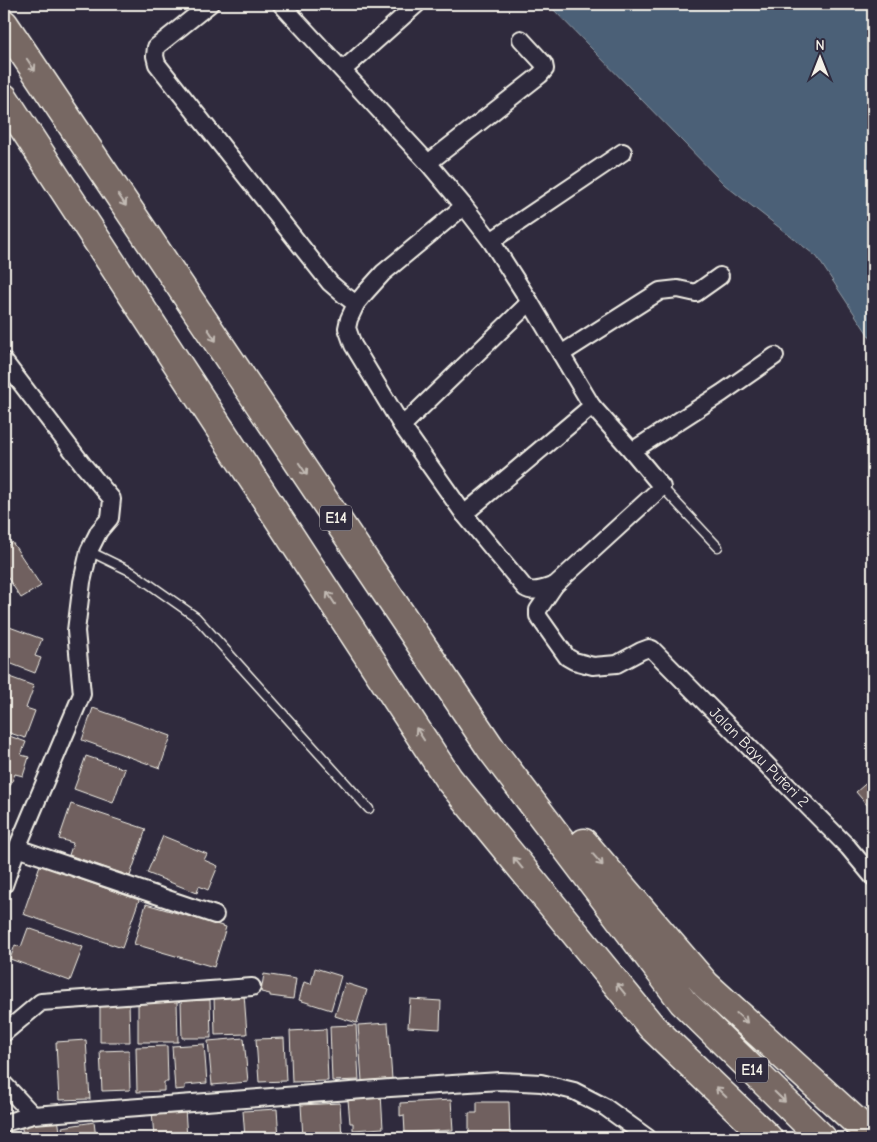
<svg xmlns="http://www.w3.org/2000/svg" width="877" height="1142" font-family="'Comic Neue',sans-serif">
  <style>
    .water { fill: #4c6177; stroke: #8f9ba4 }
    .building { fill: #70615e; stroke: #f4f1e8 }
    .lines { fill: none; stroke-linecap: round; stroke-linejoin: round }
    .service-casing { stroke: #f4f1e8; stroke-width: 11 }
    .minor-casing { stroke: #f4f1e8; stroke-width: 20 }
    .motorway-casing { stroke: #f4f1e8; stroke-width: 31 }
    .service { stroke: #2f2a3d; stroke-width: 8 }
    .minor { stroke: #2f2a3d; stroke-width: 16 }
    .motorway { stroke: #776864; stroke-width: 28 }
    .oneway { stroke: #c2bab3 }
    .labels { text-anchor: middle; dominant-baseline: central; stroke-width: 4; stroke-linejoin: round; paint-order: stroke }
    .shield { fill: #2f2a3d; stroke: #b9b5b5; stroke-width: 1 }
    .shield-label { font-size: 15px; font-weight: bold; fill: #f4f1e8 }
    .street-label { font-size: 16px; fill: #f4f1e8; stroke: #2f2a3d }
  </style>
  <rect width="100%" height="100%" fill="#2f2a3d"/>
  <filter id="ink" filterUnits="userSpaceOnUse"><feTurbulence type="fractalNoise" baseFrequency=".02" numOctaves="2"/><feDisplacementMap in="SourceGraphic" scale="10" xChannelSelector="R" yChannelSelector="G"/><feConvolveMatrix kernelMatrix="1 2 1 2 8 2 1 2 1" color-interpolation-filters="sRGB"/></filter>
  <g filter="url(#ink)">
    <!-- water -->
    <path class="water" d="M548 4H873V342L817 257 725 185Z"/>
    <!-- building -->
    <path class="building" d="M12 542 41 586 21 598 4 572V548Z
      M4 625 42 639 35 656 41 658 35 673 4 661Z
      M4 675 34 686 26 708 35 711 25 738 4 731 5 723 4 722Z
      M93 708 171 736 160 768 82 740Z
      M4 734 26 742 21 755 29 757 23 776 15 774 9 788 4 786Z
      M86 756 125 769 113 803 74 789Z
      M871 779 873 781V812L856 792Z
      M71 804 146 829 130 876 69 855 73 843 59 839Z
      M163 836 207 854 204 860 218 866 208 890 199 886 197 893 147 873Z
      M40 865 139 900 122 948 23 914Z
      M146 904 226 927 214 967 134 944Z
      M28 928 83 947 70 981 10 959 15 945 21 947Z
      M315 968 341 976 331 1010 299 1000 304 982 311 984Z
      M264 974 296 979 293 999 270 996V994L261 992Z
      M345 983 367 990 357 1023 335 1016Z
      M244 994 247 1034 215 1035 214 995Z
      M410 999 441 1001 440 1029 408 1027Z
      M210 1000 211 1038H182L181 1001Z
      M177 1001 178 1042H138V1002Z
      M129 1002 130 1042H100V1003Z
      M388 1023 392 1079 362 1081 358 1025Z
      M356 1025 359 1080 332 1081 330 1026Z
      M326 1029 328 1081 292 1082 290 1031Z
      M244 1038 248 1082 212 1085 208 1041Z
      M284 1038 286 1081 259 1082 256 1039Z
      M86 1040 90 1099 59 1100 56 1042Z
      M204 1044 207 1083 185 1085V1089L175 1090 172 1046Z
      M167 1046 168 1082H164V1091L137 1092 136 1047Z
      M129 1050 130 1090 102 1091 100 1051Z
      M381 1094 383 1128 353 1130V1123H350L348 1100 359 1099 358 1095Z
      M451 1100 453 1130 405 1133 404 1115 400 1116V1103Z
      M477 1102H509L510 1138H469V1113H477Z
      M340 1103 342 1138H303L301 1105Z
      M185 1109 187 1138H154L152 1111Z
      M277 1109 279 1138H245L243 1111Z
      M58 1118 61 1138H4L23 1135 21 1123Z
      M94 1122 96 1138H64L62 1127Z"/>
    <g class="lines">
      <!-- service casing -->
      <g class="service-casing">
        <path id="service" d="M662 487 718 547
          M89 551 132 572 196 617 369 809"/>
      </g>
      <!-- minor casing -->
      <g class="minor-casing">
        <g id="minor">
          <path d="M210 4 156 47 155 56 157 64 330 283 344 295 356 304"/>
          <path id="s1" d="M281 4 428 163 464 206 491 241 530 302 592 406 632 451 662 487 555 585 538 610V616L567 657 574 661 593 666 617 664 641 651 649 648 652 649 848 847 873 877"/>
          <path d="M343 70 417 4"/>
          <path d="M428 163 540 75 545 69 544 64 521 39"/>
          <path d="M464 206 383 273 365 293 356 304 349 319 347 328 353 345 402 426 464 514 525 588C534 594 546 588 555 585"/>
          <path d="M491 241 623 152"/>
          <path d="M561 354 660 291 678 289 696 293 720 276"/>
          <path d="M4 361 84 466 112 499 110 518 99 531 89 551 82 582 76 631 82 694 17 848 4 885"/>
          <path d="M402 426 530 302"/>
          <path d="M632 451 722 393 775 356"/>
          <path d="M464 514 592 406"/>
          <path d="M17 848 215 915"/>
          <path d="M4 1033 41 1002 252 987"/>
          <path d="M4 1084 33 1115"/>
          <path d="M4 1123 33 1115 390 1088 500 1081 541 1083 574 1091 605 1107 648 1138"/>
        </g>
      </g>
      <!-- motorway casing -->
      <g class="motorway-casing">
        <path id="motorway" d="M4 24 492 750 683 1002 822 1138
          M4 98 448 778 652 1027 768 1138
          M584 843 706 985 873 1137"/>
      </g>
      <!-- service -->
      <use href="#service" class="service"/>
      <!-- minor -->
      <use href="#minor" class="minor"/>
      <!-- motorway -->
      <use href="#motorway" class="motorway"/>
    </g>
    <!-- one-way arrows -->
    <defs><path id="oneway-shaft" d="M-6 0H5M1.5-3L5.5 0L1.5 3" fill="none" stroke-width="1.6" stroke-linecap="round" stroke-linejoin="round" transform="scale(1.25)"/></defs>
    <g class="oneway">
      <use href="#oneway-shaft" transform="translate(31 65) rotate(56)"/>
      <use href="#oneway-shaft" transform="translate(122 200) rotate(56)"/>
      <use href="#oneway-shaft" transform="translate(212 335) rotate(56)"/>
      <use href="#oneway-shaft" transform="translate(303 469) rotate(56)"/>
      <use href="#oneway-shaft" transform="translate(331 598) rotate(-123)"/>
      <use href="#oneway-shaft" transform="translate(420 734) rotate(-123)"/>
      <use href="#oneway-shaft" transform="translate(598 860) rotate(49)"/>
      <use href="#oneway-shaft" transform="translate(518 863) rotate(-129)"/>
      <use href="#oneway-shaft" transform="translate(621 989) rotate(-129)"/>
      <use href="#oneway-shaft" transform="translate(742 1018) rotate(42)"/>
      <use href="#oneway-shaft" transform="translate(721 1092) rotate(-136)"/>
      <use href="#oneway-shaft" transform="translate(780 1097) rotate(44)"/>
    </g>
  </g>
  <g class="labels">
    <!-- shield labels -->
    <g class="shield">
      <rect x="320" y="505.5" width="32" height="25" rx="4"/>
      <rect x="736" y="1057.5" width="32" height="25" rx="4"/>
    </g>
    <g class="shield-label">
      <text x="336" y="518">E14</text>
      <text x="752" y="1070">E14</text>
    </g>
    <!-- street labels -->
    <g class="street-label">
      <text stroke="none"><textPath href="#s1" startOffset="1092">Jalan Bayu Puteri 2</textPath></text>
    </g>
  </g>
  <!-- margin -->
  <rect width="877" height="1142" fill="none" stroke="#2f2a3d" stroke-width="20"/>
  <rect x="10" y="10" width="857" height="1122" fill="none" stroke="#f4f1e8" stroke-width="2" filter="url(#ink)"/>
  <!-- north arrow -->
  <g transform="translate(820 58)" stroke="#2f2a3d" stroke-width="4" paint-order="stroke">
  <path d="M0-4L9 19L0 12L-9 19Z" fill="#f4f1e8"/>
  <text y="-8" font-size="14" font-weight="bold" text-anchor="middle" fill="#f4f1e8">N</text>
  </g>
</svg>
